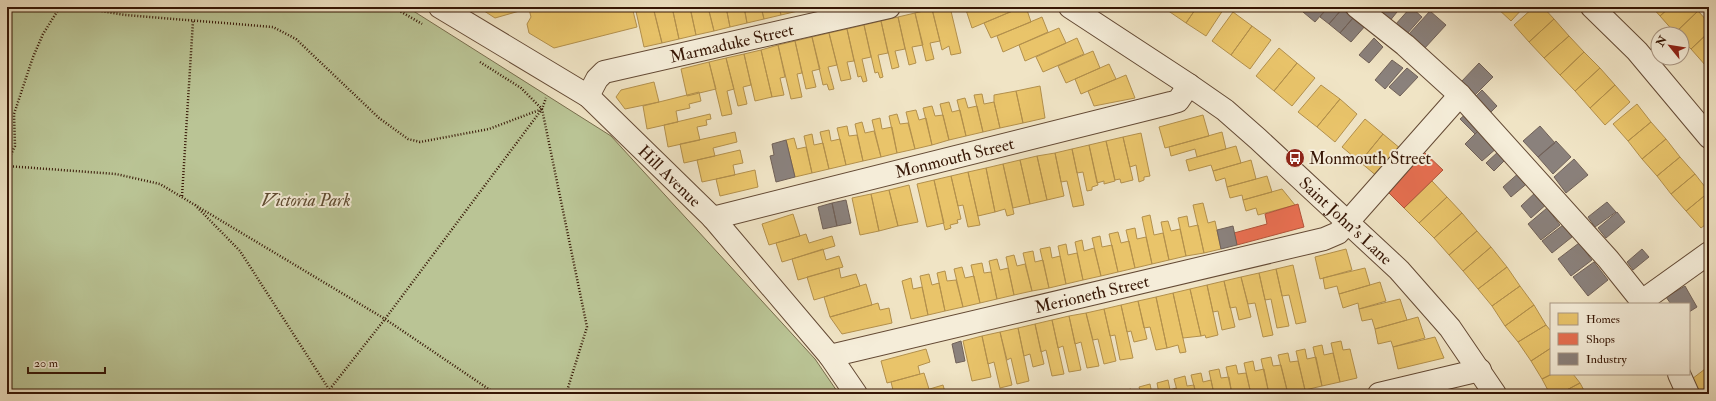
<svg xmlns="http://www.w3.org/2000/svg" width="1716" height="401" font-family="'IM FELL Double Pica',serif">
  <style>
    .green { fill: #bac495; stroke: #786d4d }
    .homes { fill: #e9c46a; stroke: #b3904c }
    .shops { fill: #e76f51; stroke: #b2543a }
    .industry { fill: #8a817c; stroke: #716158 }
    .lines { fill: none; stroke-linecap: round; stroke-linejoin: round }
    .minor-casing { stroke: #644a35; stroke-width: 24 }
    .path { stroke: #361605; stroke-width: 2.5; stroke-dasharray: 1 2; stroke-linecap: butt }
    .minor { stroke: #f5edd9; stroke-width: 22 }
    .labels { text-anchor: middle; dominant-baseline: central; stroke-width: 4; stroke-linejoin: round; paint-order: stroke }
    .street-label { font-size: 17px; fill: #361605; stroke: #f5edd9 }
    .poi-label { font-size: 17px; fill: #361605; stroke: #f5edd9; text-anchor: start }
    .park-label { font-size: 17px; font-style: italic; fill: #5e4a30; stroke: #f5edd9 }
  </style>
  <rect width="100%" height="100%" fill="#f0e4c5"/>
  <filter id="stains"><feTurbulence type="fractalNoise" baseFrequency=".005" numOctaves="4"/><feColorMatrix values="0 0 0 0 .2 0 0 0 0 .09 0 0 0 0 .02 0 0 0 .5 -.17"/></filter>
  <radialGradient id="worn" r=".72"><stop offset=".6" stop-color="#630" stop-opacity="0"/><stop offset="1" stop-color="#630" stop-opacity=".3"/></radialGradient>
  <!-- green -->
  <path class="green" d="M7 7H407L611 136 815 359 839 394H7Z"/>
  <!-- homes -->
  <path class="homes" d="M478 7H522L523 10 495 18Z
    M536 7H554L555 11 570 7H632L637 27 554 48 529 33 527 24 531 17 529 9Z
    M635 7H653L662 43 644 47Z
    M653 7H672L679 39 662 43Z
    M672 7H690L696 35 679 39Z
    M708 7 714 31 696 35 690 8Z
    M708 7H726L730 27 714 31Z
    M726 7H744L747 23 730 27Z
    M744 7H761L764 19 747 23Z
    M761 7H779L781 15 764 19Z
    M779 7H797L798 11 781 15Z
    M941 7H950L961 53 951 55 949 46 942 50 932 9Z
    M965 7H1022L972 28Z
    M1022 7H1026L1031 22 991 38 984 23Z
    M1169 7H1197L1186 23 1167 10Z
    M1197 7H1225L1206 36 1186 23Z
    M1496 7H1524L1511 21Z
    M1534 7H1543L1554 19 1529 42 1514 25Z
    M1652 7H1670L1660 16Z
    M1670 7H1694L1698 11 1675 33 1660 16Z
    M932 9 940 41 930 43 934 59 926 61 915 13Z
    M1698 11 1709 23V32L1691 49 1682 40V34L1675 33Z
    M1233 12 1252 26 1231 55 1212 41Z
    M915 13 923 45 912 47 916 63 909 65 898 17Z
    M898 17 905 49 895 51 899 67 892 69 881 21Z
    M1042 17 1048 32 1003 52 997 36Z
    M1554 19 1569 36 1544 58 1529 42Z
    M881 21 888 53 878 55 883 77 880 78 878 72 875 73 864 25Z
    M864 25 871 57 862 59 867 81 863 82 861 76 858 77 847 29Z
    M1252 26 1271 40 1250 69 1231 55Z
    M1059 28 1066 43 1025 61 1019 45Z
    M847 29 854 61 847 62 851 79 841 81 829 33Z
    M1709 32V63L1706 66 1691 49Z
    M829 33 837 65 828 67 834 89 829 90 827 84 823 85 812 37Z
    M1569 36 1584 52 1560 75 1544 58Z
    M812 37 820 69 812 71 816 87 806 89 795 41Z
    M1077 38 1084 54 1043 72 1036 57Z
    M795 41 802 73 797 74 802 97 791 99 778 45Z
    M778 45 785 77 780 78 784 95 772 97 761 50Z
    M1279 48 1297 63 1274 91 1256 76Z
    M761 50 772 97 755 101 744 54Z
    M1093 51 1100 68 1066 83 1058 66Z
    M1584 52 1600 68 1575 91 1560 75Z
    M744 54 751 85 743 87 747 104 738 106 726 58Z
    M726 58 734 89 727 91 732 114 722 116 709 62Z
    M709 62 716 89 687 96 681 69Z
    M1297 63 1315 78 1292 106 1274 91Z
    M1109 64 1116 79 1081 94 1075 79Z
    M1600 68 1615 85 1590 108 1575 91Z
    M1126 75 1135 98 1094 106 1088 91Z
    M654 82 659 102 625 109 616 97 621 90Z
    M1321 85 1340 99 1317 127 1298 112Z
    M1615 85 1630 102 1605 125 1590 108Z
    M1040 86 1045 118 1023 123 1016 91Z
    M1016 91 1023 123 1000 128 994 102V95Z
    M699 92 701 101 689 104 690 108 676 111 678 122 647 129 643 106Z
    M982 94 984 104 994 102 1000 128 983 132 974 95Z
    M965 98 968 108 977 106 983 132 966 136 957 100Z
    M1340 99 1357 114 1335 142 1317 127Z
    M949 102 952 112 960 110 966 136 949 140 940 104Z
    M1637 104 1651 122 1628 141 1613 124Z
    M932 106 935 116 943 115 949 140 932 145 923 108Z
    M916 110 919 120 926 118 932 145 915 149 906 112Z
    M710 114 711 119 706 120 707 125 697 127 700 140 668 147 664 125Z
    M897 114 900 124 908 123 915 149 897 153 889 116Z
    M1203 115 1209 136 1165 148 1159 127Z
    M880 118 882 129 892 127 897 153 881 157 872 120Z
    M1365 119 1383 134 1360 162 1342 147Z
    M862 122 865 133 874 131 881 157 863 161 855 124Z
    M1651 122 1666 139 1642 159 1628 141Z
    M847 126 849 136 857 135 863 161 846 165 837 128Z
    M829 130 831 141 840 139 846 165 829 169 820 132Z
    M735 132 737 142 713 148 715 156 684 163 680 144Z
    M1222 132 1226 149 1197 157 1195 149 1171 156 1169 147Z
    M1141 133 1150 176 1144 177V180L1139 182 1136 165 1130 167 1123 137Z
    M812 134 814 145 823 143 829 169 812 173 804 136Z
    M1383 134 1401 149 1378 177 1360 162Z
    M1123 137 1133 180 1121 183 1120 179 1115 180 1106 141Z
    M794 138 797 149 806 147 812 173 795 177 786 140Z
    M1666 139 1680 157 1657 176 1642 159Z
    M1106 141 1115 181 1104 184V181L1097 183 1089 145Z
    M1089 145 1098 185 1092 187V190L1087 191 1083 172 1077 173 1072 149Z
    M1236 146 1241 163 1213 171 1211 165 1189 171 1186 160Z
    M1072 149 1084 205 1073 207 1067 181 1061 182 1055 153Z
    M740 150 743 163 733 165 735 175 702 182 697 160Z
    M1055 153 1064 196 1047 200 1037 156Z
    M1037 156 1047 200 1030 204 1020 160Z
    M1680 157 1695 174 1671 194 1657 176Z
    M1020 160 1030 204 1013 208 1003 164Z
    M1251 160 1256 179 1227 187 1225 178 1216 181 1213 171Z
    M1003 164 1014 214 1007 216 1005 209 995 212 986 168Z
    M986 168 995 212 978 216 968 172Z
    M755 170 758 187 720 196 716 179Z
    M968 172 980 225 968 227 963 205 958 206 951 176Z
    M1695 174 1709 192 1686 211 1671 194Z
    M951 176 961 219 957 220 958 223 950 225 951 228 945 230 934 180Z
    M1267 176 1272 192 1243 200 1242 195 1230 198 1227 187Z
    M934 180 944 223 927 227 917 184Z
    M1432 181 1447 197 1419 223 1404 208Z
    M909 185 918 222 898 226 889 190Z
    M1282 189 1295 205 1258 215 1256 208 1246 211 1243 200Z
    M889 190 898 226 879 231 871 194Z
    M1709 192V222L1701 228 1686 211Z
    M871 194 879 231 860 235 852 198Z
    M1447 197 1462 213 1434 238 1419 223Z
    M1203 203 1208 223 1215 221 1221 249 1204 253 1193 205Z
    M1462 213 1477 231 1449 255 1434 238Z
    M793 214 800 236 769 245 762 224Z
    M1150 215 1154 235 1163 233 1169 260 1152 264 1142 217Z
    M1187 216 1189 227 1198 225 1204 253 1186 256 1178 218Z
    M1168 221 1171 231 1180 229 1186 256 1169 260 1161 222Z
    M1135 228 1137 239 1146 237 1152 264 1135 268 1126 230Z
    M1477 231 1491 247 1463 271 1449 255Z
    M1118 232 1121 243 1129 241 1135 268 1118 272 1109 234Z
    M806 234 809 243 832 236 835 246 782 262 776 243Z
    M1100 236 1102 247 1112 245 1118 272 1101 276 1092 238Z
    M1082 240 1084 251 1094 248 1101 276 1083 280 1075 242Z
    M1066 244 1068 255 1077 253 1083 280 1066 284 1058 246Z
    M1050 247 1052 258 1060 256 1066 284 1049 288 1040 249Z
    M1491 247 1507 267 1478 289 1463 271Z
    M823 249 826 260 839 256 843 267 798 280 792 259Z
    M1346 249 1352 270 1320 279 1315 257Z
    M1033 251 1035 262 1043 260 1049 288 1032 291 1023 253Z
    M1014 255 1017 266 1025 264 1032 291 1014 295 1006 257Z
    M997 259 1000 270 1008 268 1014 295 997 299 989 261Z
    M982 263 984 273 991 272 997 299 980 303 971 265Z
    M1293 265 1306 322 1296 324 1289 295 1282 296 1276 269Z
    M962 267 965 278 974 276 980 303 963 307 954 269Z
    M1507 267 1520 286 1492 306 1478 289Z
    M839 268 841 278 856 274 860 286 814 300 807 277Z
    M1365 268 1370 285 1339 294 1337 286 1325 289 1323 278Z
    M1276 269 1289 326 1277 328 1271 299 1265 300 1259 273Z
    M945 271 947 281 956 280 963 307 945 311 937 273Z
    M1259 273 1273 335 1263 337 1255 303 1248 304 1241 277Z
    M929 274 932 285 939 283 945 311 928 315 920 276Z
    M1241 277 1251 317 1239 320 1236 307 1230 308 1224 281Z
    M911 278 913 289 922 287 928 315 911 319 902 281Z
    M1224 281 1235 327 1222 330 1218 311 1213 312 1207 285Z
    M1380 282 1386 301 1359 309 1358 303 1343 308 1339 294Z
    M866 284 872 305 830 317 824 297Z
    M1207 285 1218 335 1206 338 1205 335 1201 336 1190 289Z
    M1520 286 1534 305 1505 326 1492 306Z
    M1190 289 1201 336 1183 338 1173 293Z
    M1173 293 1186 352 1180 353 1178 345 1167 348 1156 297Z
    M1156 297 1167 348 1156 350 1150 327 1144 328 1138 301Z
    M1400 299 1407 320 1375 329 1372 319 1362 321 1359 309Z
    M1138 301 1147 339 1134 342 1131 331 1127 332 1121 305Z
    M878 303 880 310 889 308 892 323 842 334 830 317Z
    M1121 305 1133 358 1120 360 1115 335 1110 336 1104 309Z
    M1534 305 1546 325 1518 342 1505 326Z
    M1104 309 1116 361 1104 364 1098 339 1093 340 1086 313Z
    M1086 313 1099 366 1087 368 1081 342 1075 344 1069 316Z
    M1069 316 1081 370 1069 372 1063 346 1058 348 1052 320Z
    M1418 317 1425 338 1393 347 1391 341 1378 344 1375 329Z
    M1052 320 1064 374 1052 376 1046 350 1041 352 1035 324Z
    M1035 324 1044 364 1033 367 1030 354 1024 356 1018 328Z
    M1546 325 1551 331V348L1531 361 1518 342Z
    M1018 328 1029 381 1017 384 1011 358 1007 360 1000 332Z
    M1000 332 1012 385 1000 388 994 362 988 364 982 336Z
    M982 336 991 377 972 381 963 341Z
    M1435 337 1444 358 1398 369 1393 347Z
    M1341 341 1343 350 1350 349 1357 378 1340 382 1331 343Z
    M1322 345 1324 355 1333 353 1340 382 1322 386 1313 347Z
    M1551 348 1552 374 1542 379 1531 361Z
    M926 349 930 362 918 366 920 374 887 383 881 361Z
    M1305 349 1307 359 1316 357 1322 386 1305 390 1296 351Z
    M1288 353 1290 362 1298 361 1305 390 1288 394 1278 355Z
    M1271 357 1273 366 1281 365 1288 394H1269L1261 359Z
    M1253 361 1255 371 1264 369 1269 394H1251L1244 363Z
    M1236 365 1238 374 1246 373 1251 394H1232L1226 367Z
    M1219 369 1221 378 1229 377 1232 394H1214L1209 371Z
    M1705 369 1709 374V394H1696L1688 382Z
    M924 373 929 389 913 394H894L891 382Z
    M1201 373 1203 382 1211 380 1214 394H1196L1191 375Z
    M1552 374H1573L1580 383 1559 394H1550L1542 379Z
    M1185 376 1187 386 1194 385 1196 394H1178L1174 379Z
    M1168 380 1170 390 1176 388 1178 394H1159L1157 383Z
    M1580 383 1586 394H1559Z
    M1150 384 1152 394 1159 393V394H1141L1139 387Z
    M943 385 945 392 939 394H913Z
    M1131 389 1132 394H1123L1122 391Z"/>
  <!-- shops -->
  <path class="shops" d="M1424 152 1443 170 1404 208 1386 190Z
    M1298 204 1304 227 1237 245 1234 233 1267 224 1265 214Z"/>
  <!-- industry -->
  <path class="industry" d="M1307 7H1328L1315 22 1303 12Z
    M1328 7H1339L1342 9 1329 24 1320 17Z
    M1373 7H1401L1389 22Z
    M1411 7 1422 17 1406 35 1395 25Z
    M1342 9 1353 18 1340 33 1329 24Z
    M1430 11 1446 25 1424 49 1408 35Z
    M1357 17 1366 25 1351 42 1340 33 1353 18Z
    M1374 38 1383 47 1369 63 1359 55Z
    M1392 60 1403 68 1385 89 1375 80Z
    M1479 63 1493 77 1475 95 1461 82Z
    M1407 68 1418 77 1400 96 1389 87Z
    M1482 90 1497 106 1488 115 1473 99Z
    M1468 112 1483 126 1475 134 1460 119Z
    M1540 126 1555 143 1538 157 1523 141Z
    M1480 129 1498 147 1482 161 1465 144Z
    M786 140 795 177 776 182 770 156 774 155 772 144Z
    M1556 141 1571 157 1553 174 1538 157Z
    M1500 150 1508 157 1494 171 1486 163Z
    M1574 159 1588 175 1566 193 1554 177Z
    M1521 171 1530 181 1511 197 1503 187Z
    M1537 191 1548 203 1531 218 1521 206Z
    M846 200 851 223 837 226 832 203Z
    M1607 202 1616 212 1595 227 1588 217Z
    M832 203 837 226 823 229 818 207Z
    M1547 208 1560 225 1541 240 1528 224Z
    M1617 212 1625 222 1606 238 1598 228Z
    M1563 225 1572 237 1552 253 1542 241Z
    M1233 226 1237 245 1221 249 1217 230Z
    M1579 243 1592 260 1571 276 1558 259Z
    M1642 249 1649 257 1633 270 1627 262Z
    M1594 262 1608 280 1588 296 1573 277Z
    M1685 286 1697 307 1689 312V304H1671L1666 297Z
    M961 341 965 361 956 363 952 344Z"/>
  <g class="lines">
    <!-- minor casing -->
    <g class="minor-casing">
      <g id="minor">
        <path id="s1" d="M440 7 588 96 713 218 830 356 856 394"/>
        <path id="s2" d="M1070 7 1189 85 1225 110 1258 139 1399 270 1450 328 1495 394"/>
        <path d="M1357 7 1405 45 1460 95 1608 259 1644 304"/>
        <path d="M1592 7 1637 51 1709 137"/>
        <path id="s3" d="M588 96 597 79 604 72 889 7"/>
        <path id="s4" d="M713 218 1171 103 1178 101 1189 85"/>
        <path d="M1642 301 1709 253"/>
        <path id="s5" d="M830 356 1324 239 1338 233 1460 95"/>
        <path d="M1679 374 1688 394"/>
        <path d="M1379 394 1480 370"/>
      </g>
    </g>
    <!-- path -->
    <path class="path" d="M78 7 125 15 273 27 296 39 379 118 408 139 420 142 489 129 542 109
      M393 7 422 24
      M7 8 18 7
      M480 62 521 88 542 109 587 327 566 394
      M7 163 15 146 14 114 33 57 43 34 60 7
      M7 166 116 174 160 184 385 319 496 394
      M182 196 193 21
      M195 205 240 251 332 394
      M326 394 385 319 542 109 546 98"/>
    <!-- minor -->
    <use href="#minor" class="minor"/>
  </g>
  <!-- icons -->
  <defs>
    <g id="bus-disc" transform="scale(1)"><circle r="9.5" fill="#8f2418" stroke="#f5edd9"/><path d="M-5-6H5V4H4V6H2V4H-2V6H-4V4H-5ZM-3.5-4V0h7V-4ZM-3.5 1.2v1.5H-2V1.2ZM2 1.2v1.5H3.5V1.2Z" fill="#fff"/></g>
  </defs>
  <g fill-rule="evenodd">
    <use href="#bus-disc" x="1295" y="158"/>
  </g>
  <g class="labels">
    <!-- street labels -->
    <g class="street-label">
      <text stroke="none"><textPath href="#s3" startOffset="160">Marmaduke Street</textPath></text>
      <text stroke="none"><textPath href="#s4" startOffset="249">Monmouth Street</textPath></text>
      <text stroke="none"><textPath href="#s1" startOffset="287">Hill Avenue</textPath></text>
      <text stroke="none"><textPath href="#s2" startOffset="350">Saint John's Lane</textPath></text>
      <text stroke="none"><textPath href="#s5" startOffset="269">Merioneth Street</textPath></text>
    </g>
    <!-- poi labels -->
    <g class="poi-label">
      <text x="1309" y="158">Monmouth Street</text>
    </g>
    <!-- park labels -->
    <g class="park-label">
      <text x="306" y="200">Victoria Park</text>
    </g>
  </g>
  <!-- margin -->
  <rect width="1716" height="401" fill="none" stroke="#f0e4c5" stroke-width="24"/>
  <rect x="8" y="8" width="1700" height="385" fill="none" stroke="#361605" stroke-width="2"/>
  <rect x="12" y="12" width="1692" height="377" fill="none" stroke="#361605"/>
  <!-- legend -->
  <rect x="1550" y="303" width="140" height="72" fill="#f5edd9" stroke="#a99784"/>
  <rect x="1558" y="313" width="20" height="12" fill="#e9c46a" stroke="#a99784"/>
  <text x="1586" y="323" font-size="12" fill="#361605">Homes</text>
  <rect x="1558" y="333" width="20" height="12" fill="#e76f51" stroke="#a99784"/>
  <text x="1586" y="343" font-size="12" fill="#361605">Shops</text>
  <rect x="1558" y="353" width="20" height="12" fill="#8a817c" stroke="#a99784"/>
  <text x="1586" y="363" font-size="12" fill="#361605">Industry</text>
  <!-- north arrow -->
  <g transform="translate(1670 46) rotate(300)"><circle r="19" fill="#f5edd9" stroke="#a99784"/>
  <path d="M0-3L7 15L0 10L-7 15Z" fill="#8f2418"/>
  <text y="-6" font-size="11" font-weight="bold" text-anchor="middle" fill="#361605">N</text>
  </g>
  <!-- scale -->
  <path d="M28 367v6h77v-6" fill="none" stroke="#361605" stroke-width="2"/>
  <text x="34" y="367" font-size="12" fill="#361605" stroke="#f5edd9" stroke-width="3" paint-order="stroke">20 m</text>
  <rect width="100%" height="100%" filter="url(#stains)"/>
  <rect width="100%" height="100%" fill="url(#worn)"/>
</svg>
